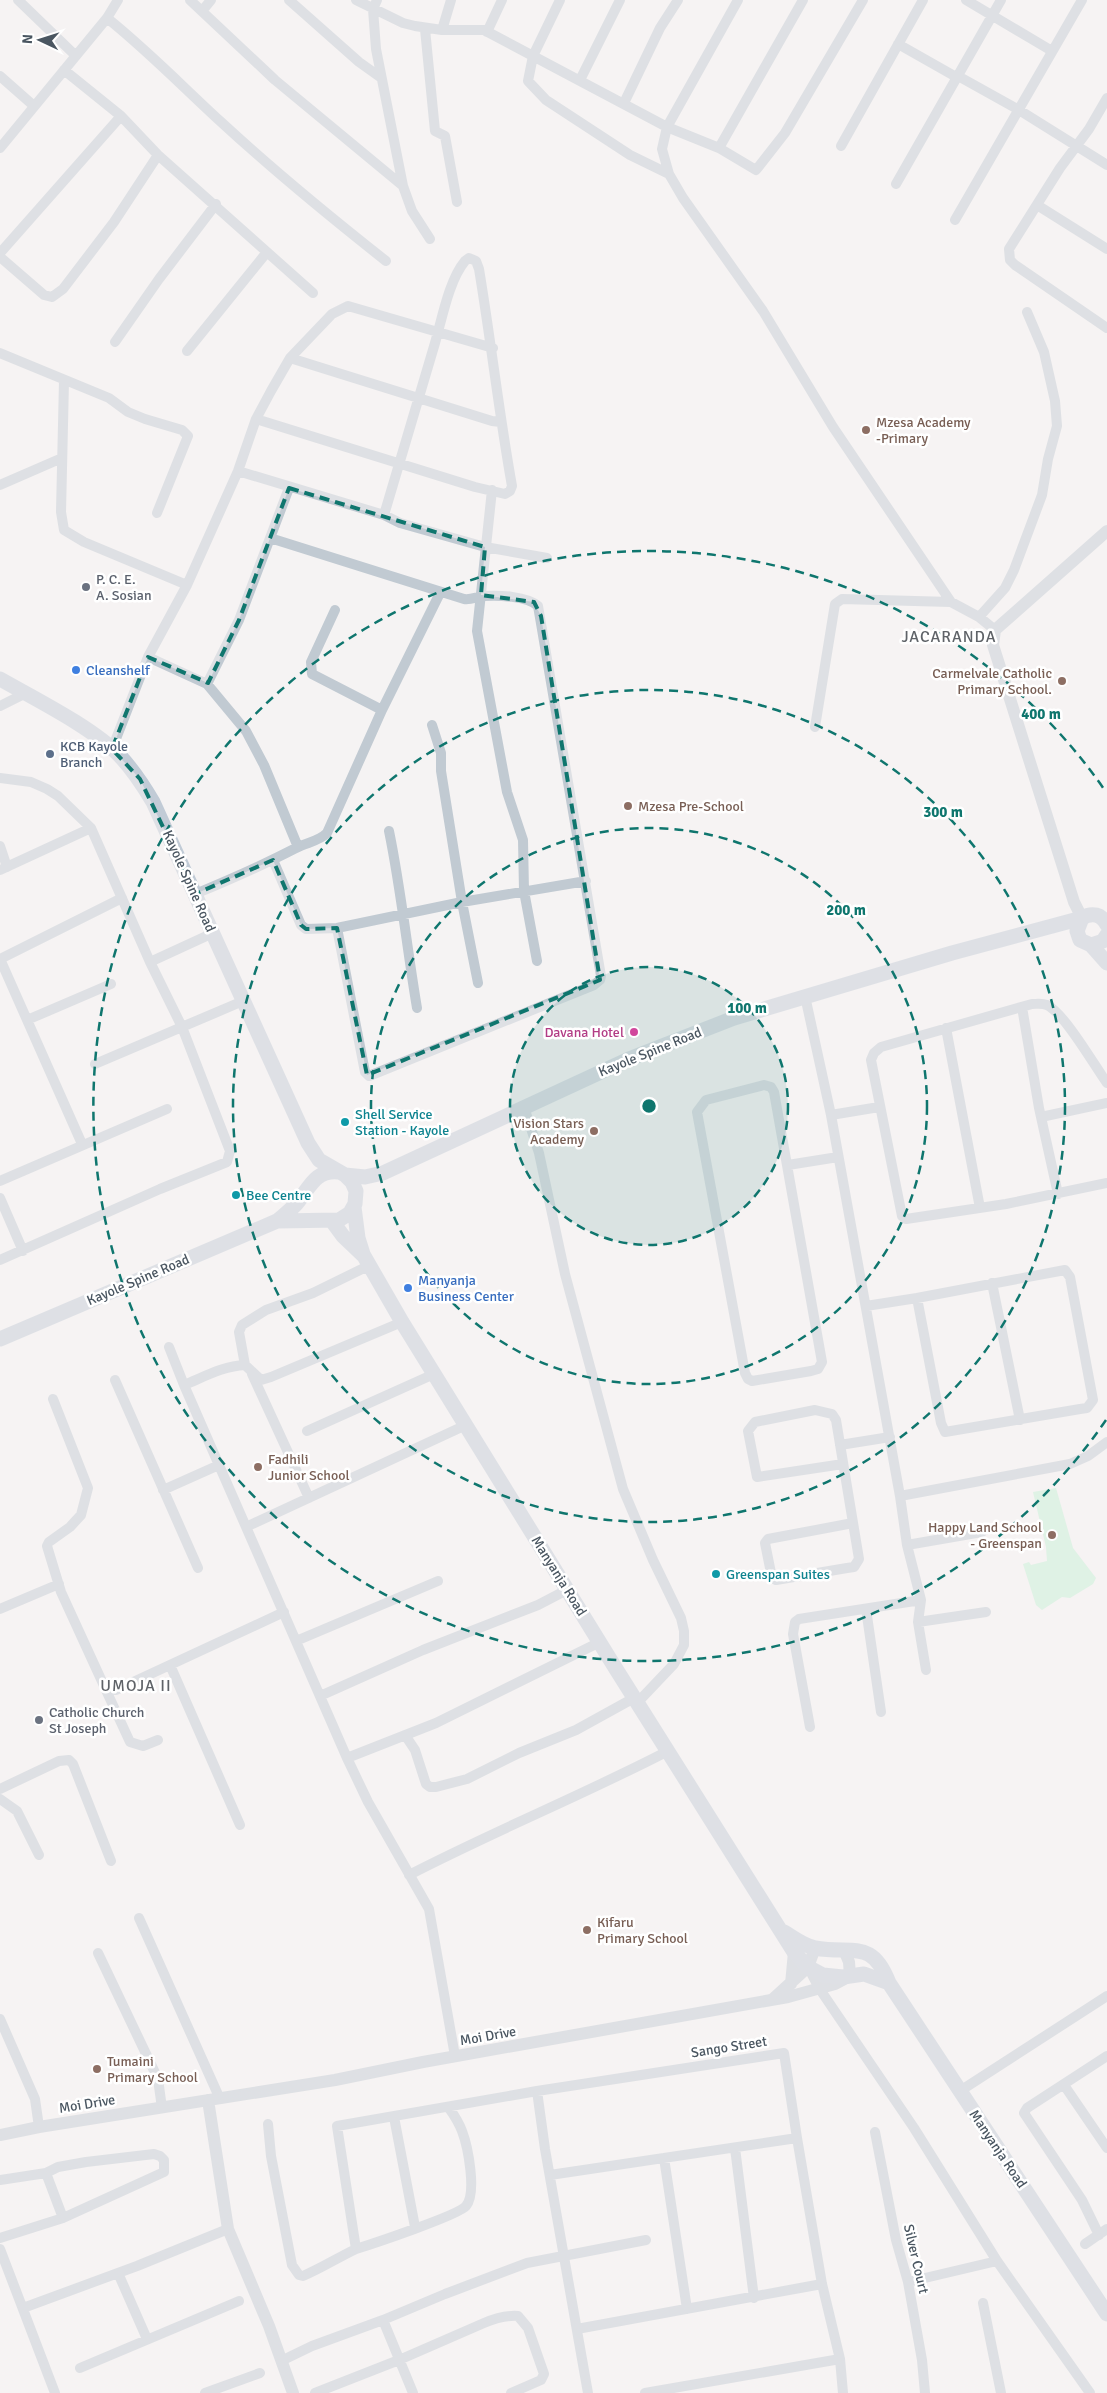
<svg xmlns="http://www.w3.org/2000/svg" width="1107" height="2393" font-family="Signika,sans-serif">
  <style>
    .green { fill: #c3f1d5 }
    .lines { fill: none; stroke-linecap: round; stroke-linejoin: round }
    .minor { stroke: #c1cad2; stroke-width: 10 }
    .tertiary { stroke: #c1cad2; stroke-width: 12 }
    .secondary { stroke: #c1cbd6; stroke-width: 15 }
    .marked { fill: none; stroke: #0f766e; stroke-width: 4; stroke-dasharray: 10 6; stroke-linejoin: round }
    .ring { fill: none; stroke: #0f766e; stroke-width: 2.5; stroke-dasharray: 9 6 }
    .education-dot { fill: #8d6e63; stroke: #fff; stroke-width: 2 }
    .worship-dot { fill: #6b7280; stroke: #fff; stroke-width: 2 }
    .shop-dot { fill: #3f7fe0; stroke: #fff; stroke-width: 2 }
    .service-dot { fill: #5c6f8a; stroke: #fff; stroke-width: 2 }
    .hotel-dot { fill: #d1479c; stroke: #fff; stroke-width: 2 }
    .culture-dot { fill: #0f9aa8; stroke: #fff; stroke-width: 2 }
    .labels { text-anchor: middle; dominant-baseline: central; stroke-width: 5; stroke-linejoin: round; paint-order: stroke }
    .education-label { font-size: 14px; fill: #785e54; stroke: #fff; text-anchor: start }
    .worship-label { font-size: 14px; fill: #5b616d; stroke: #fff; text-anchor: start }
    .shop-label { font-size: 14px; fill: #366cbe; stroke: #fff; text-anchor: start }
    .service-label { font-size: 14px; fill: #4e5e75; stroke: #fff; text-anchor: start }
    .street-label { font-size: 14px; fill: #4a5661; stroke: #fff }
    .hotel-label { font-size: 14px; fill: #b23c85; stroke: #fff; text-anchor: end }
    .culture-label { font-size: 14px; fill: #0d838f; stroke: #fff; text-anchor: start }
    .quarter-label { font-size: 16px; letter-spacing: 1px; fill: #5f6368; stroke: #fff }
    .centre { fill: #0f766e; stroke: #fff; stroke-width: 2.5 }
    .ring-label { font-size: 15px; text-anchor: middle; font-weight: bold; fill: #0f766e; stroke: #fff; stroke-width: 5; stroke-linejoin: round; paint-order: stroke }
  </style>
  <rect width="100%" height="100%" fill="#f5f3f3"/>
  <!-- green -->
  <path class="green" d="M1056 1488 1073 1548 1096 1578 1093 1584 1070 1598 1062 1597 1042 1610 1036 1605 1023 1564 1029 1562 1031 1565 1047 1561 1046 1547 1033 1492Z"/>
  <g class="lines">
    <!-- minor -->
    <path class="minor" d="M18 0 75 55
      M190 0 275 80 403 186 412 211 430 239
      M289 0 359 62 380 77
      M356 0 403 23 415 26 442 30H484L667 127 719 148 756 170 785 133 863 0
      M377 0 373 9 376 49 403 186
      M560 0 533 56 528 81 546 100 630 155 669 174
      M738 0 667 127 662 149 669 174 683 198 763 311 833 427 951 602
      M966 0 1052 51
      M202 11 211 0
      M107 18C147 50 182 86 220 121 273 170 329 216 386 261
      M425 29 435 131 445 136 457 202
      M442 30 451 0
      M487 32 502 0
      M898 44 958 78
      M64 70 121 116 158 155 313 293
      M0 76 34 106
      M958 76 1019 110 1107 165
      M580 80 620 0
      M1107 98 1089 129 1060 168 1009 249 1010 260 1015 265 1107 328
      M624 103 660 28 678 0
      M841 146 923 0
      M0 148 107 18 118 0
      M719 148 803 0
      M896 184 1001 0
      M1037 205 1107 249
      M955 220 1082 0
      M0 253 121 116
      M0 257 44 295 52 297 63 289 114 222 158 155
      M115 342 159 279 216 204
      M187 351 267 252
      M0 353 109 398 128 412 145 419 182 430 188 436 157 513
      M290 358 492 421 501 422
      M64 381 61 512 64 530 84 542 187 585
      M256 419 475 487 505 494 510 491 512 486C499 414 491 341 479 269L476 261 469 258 465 261C449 280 442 319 435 343 418 400 401 458 384 515
      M238 471 384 515 400 523 485 547 547 558
      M0 485 62 458
      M492 490 477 631 507 792 523 840 524 891 537 961
      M270 538 464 599C471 600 476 597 484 596 498 595 527 596 538 606L601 976 600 980 594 985 369 1076 365 1072 337 928
      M335 610 311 662 312 674 382 710
      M979 617 1005 588 1014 570 1042 495 1048 459 1057 426 1055 401 1044 352 1027 312
      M148 657 207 684 246 731 264 765 298 847
      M207 684 239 620 289 488
      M0 706 26 693
      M432 725 441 753V771L462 902 478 983
      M815 727 835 604 842 599 951 602 979 617 995 630
      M112 749 148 657 187 585 238 471 256 419 271 391 290 358 332 314 348 306 493 348
      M0 778 31 782 47 789 58 796 91 828 150 962 182 1027 230 1151 227 1162 160 1189 0 1260
      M389 831C401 889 407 949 417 1008
      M0 846 7 867
      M273 860 301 925 306 929 337 928 462 902 586 881
      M0 870 91 828
      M195 894C229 880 263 865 296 848 307 842 318 842 327 833L382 710 440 593
      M0 959 82 1144
      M0 959 122 898
      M150 962 213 933
      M805 996 831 1115 900 1496 1070 1464 1088 1456 1107 1442
      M1022 1007 1039 1108 1058 1194
      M27 1020 111 984
      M946 1028 980 1208
      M95 1064 243 1001
      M1107 1083C1094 1065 1065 1014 1047 1005 1042 1003 1037 1004 1032 1004L881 1047 874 1053 871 1060 902 1216 906 1219 1006 1204 1107 1183
      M764 1085 771 1087 774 1092 822 1362 818 1369 811 1371 752 1381 748 1379 745 1373 697 1112 706 1100Z
      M524 1107 539 1153 565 1274 623 1489 653 1560 681 1618 684 1631V1645L674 1664 637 1703
      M831 1115 879 1107
      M1041 1117 1107 1103
      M788 1165 838 1157
      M0 1181 167 1109
      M0 1198 23 1251
      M992 1283 1020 1420
      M866 1306 917 1298 1065 1270 1070 1277 1093 1400 1087 1408 1080 1409 945 1432 941 1423 917 1298
      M402 1322 271 1377 261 1380 245 1365C223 1366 204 1377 184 1385L347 1758 368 1802 429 1909 455 2056
      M169 1347 184 1385
      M245 1365 239 1332 242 1325 266 1310 313 1293 364 1268 372 1271
      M252 1374 309 1498
      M115 1380 198 1568
      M53 1399 88 1488 81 1515 70 1527 49 1542 47 1546 61 1592 105 1688 116 1690 284 1612
      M307 1431 434 1374
      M840 1445 890 1437
      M843 1464 757 1477 748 1431 755 1422 815 1410 832 1414 836 1420 859 1559 854 1567 847 1568 776 1580 772 1578 765 1543 768 1539 853 1523
      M163 1490 219 1465
      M900 1496 907 1545 921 1600 918 1622 926 1670
      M246 1527 466 1425
      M907 1545 982 1532
      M0 1609 59 1584
      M866 1609 881 1712
      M918 1622 986 1612
      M296 1641 438 1581
      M170 1665 240 1825
      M105 1688 130 1742 143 1746 158 1740
      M320 1696 423 1650 538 1605 561 1593
      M810 1727 793 1634 795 1622 799 1619 921 1600
      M405 1735 415 1750 426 1784 430 1787H436L467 1779 519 1753 576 1730 634 1698
      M347 1758 436 1723 600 1642
      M0 1789 59 1761 69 1760 73 1764 111 1861
      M0 1799 17 1811 39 1855
      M409 1875C494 1831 583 1795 668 1751
      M139 1918 220 2099
      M98 1953 158 2079 162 2108
      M808 1967 819 1988 914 2128 997 2261 1090 2393
      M0 2019 35 2099 39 2127
      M1064 2085 1107 2148
      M537 2091 545 2149 588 2393
      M960 2091 1107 1996
      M394 2117 415 2227
      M268 2124 271 2156 292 2265 299 2275 303 2276C322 2268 337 2258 356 2249L337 2126 537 2091 784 2053 797 2138 822 2284 840 2359 843 2393
      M875 2132 896 2240 908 2282 922 2360 925 2393
      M735 2148 754 2298
      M664 2158 687 2309
      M46 2173 63 2218
      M550 2175 797 2138
      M0 2180 46 2173 58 2167 86 2162 154 2154 160 2156 164 2160V2172L63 2218 0 2238
      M1099 2235 1082 2200 1024 2113 1027 2108 1107 2056
      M1085 2244 1107 2229
      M0 2249 55 2393
      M356 2249C372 2244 459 2215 466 2206 477 2193 468 2147 462 2131 459 2123 454 2115 449 2108
      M118 2273 147 2339
      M908 2282 997 2261
      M983 2303 1001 2393
      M23 2308 137 2266 228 2229
      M383 2320 445 2294 527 2263 646 2240
      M577 2329 822 2284
      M281 2361 312 2346 383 2320 413 2393
      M80 2368 239 2301
      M205 2393 260 2373
      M315 2393 399 2360 484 2323C496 2318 506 2315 518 2316L528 2328 544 2374 541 2380 511 2393
      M645 2393 840 2359"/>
    <!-- tertiary -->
    <path class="tertiary" d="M1082 918 1074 902 993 645 995 630 1107 531
      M791 1984 794 1952
      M773 1999 808 1967 815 1948
      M208 2100 228 2229 269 2326 293 2393
      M0 2135 39 2127 335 2080 423 2062 788 1997 835 1984 850 1976 849 1962 844 1950"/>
    <!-- secondary -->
    <path class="secondary" d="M0 679C35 699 92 727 120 756 133 770 143 785 153 802L308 1143 319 1160 345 1175 352 1182 356 1191 355 1204 350 1213 339 1220 277 1221
      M1107 925C1102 914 1092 912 1082 918L1077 931 1080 940 1091 945 1103 941 1107 935
      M1091 945 1107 963
      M345 1175 365 1177 383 1173 629 1059 734 1018 952 953 1082 918
      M354 1207 358 1238 363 1254
      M332 1221 343 1236 364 1256 402 1322 616 1669 794 1952 808 1967 823 1975 843 1977 864 1974 889 1983
      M0 1339 277 1221C284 1215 291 1210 297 1203 310 1187 315 1170 338 1172
      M784 1932C794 1938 804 1946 815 1948 853 1955 872 1938 889 1983L1107 2314"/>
  </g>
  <!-- marked area -->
  <path d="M0 0H1107V2393H0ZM289 488 485 547 481 595 534 602 541 616 600 980 367 1075 337 928 306 929 301 925 273 860 195 894 140 779 112 749 148 657 208 683 239 620Z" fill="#f5f3f3" fill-opacity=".55" fill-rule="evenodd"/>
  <path class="marked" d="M289 488 485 547 481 595 534 602 541 616 600 980 367 1075 337 928 306 929 301 925 273 860 195 894 140 779 112 749 148 657 208 683 239 620Z"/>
  <!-- distance rings -->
  <circle cx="649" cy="1106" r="139" fill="#0f766e" fill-opacity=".12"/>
  <g class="ring">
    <circle cx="649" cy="1106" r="139"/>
    <circle cx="649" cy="1106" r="278"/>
    <circle cx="649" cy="1106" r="416"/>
    <path d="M1106 1420A555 555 0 1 1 1106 792"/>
  </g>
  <!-- markers -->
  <g class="education-dot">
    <circle cx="866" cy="430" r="5"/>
    <circle cx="1062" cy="681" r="5"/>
    <circle cx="628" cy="806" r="5"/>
    <circle cx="594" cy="1131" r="5"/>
    <circle cx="258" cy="1467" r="5"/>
    <circle cx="1052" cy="1535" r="5"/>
    <circle cx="587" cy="1930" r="5"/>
    <circle cx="97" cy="2069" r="5"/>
  </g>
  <g class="worship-dot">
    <circle cx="86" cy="587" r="5"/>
    <circle cx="39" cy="1720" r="5"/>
  </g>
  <g class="shop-dot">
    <circle cx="76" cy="670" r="5"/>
    <circle cx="408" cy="1288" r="5"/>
  </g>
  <circle class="service-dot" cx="50" cy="754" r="5"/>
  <circle class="hotel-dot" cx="634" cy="1032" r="5"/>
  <g class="culture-dot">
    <circle cx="345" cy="1122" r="5"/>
    <circle cx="236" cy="1195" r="5"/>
    <circle cx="716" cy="1574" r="5"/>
  </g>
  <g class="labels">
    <!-- education labels -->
    <g class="education-label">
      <text x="876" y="422">Mzesa Academy<tspan x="876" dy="16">-Primary</tspan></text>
      <text x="1052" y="673" text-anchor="end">Carmelvale Catholic<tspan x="1052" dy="16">Primary School.</tspan></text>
      <text x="638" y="806">Mzesa Pre-School</text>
      <text x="584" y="1123" text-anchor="end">Vision Stars<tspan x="584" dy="16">Academy</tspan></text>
      <text x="268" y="1459">Fadhili<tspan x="268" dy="16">Junior School</tspan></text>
      <text x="1042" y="1527" text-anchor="end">Happy Land School<tspan x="1042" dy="16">- Greenspan</tspan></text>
      <text x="597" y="1922">Kifaru<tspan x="597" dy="16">Primary School</tspan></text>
      <text x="107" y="2061">Tumaini<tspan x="107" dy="16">Primary School</tspan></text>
    </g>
    <!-- worship labels -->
    <g class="worship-label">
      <text x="96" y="579">P. C. E.<tspan x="96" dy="16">A. Sosian</tspan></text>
      <text x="49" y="1712">Catholic Church<tspan x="49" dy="16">St Joseph</tspan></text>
    </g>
    <!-- shop labels -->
    <g class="shop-label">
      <text x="86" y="670">Cleanshelf</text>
      <text x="418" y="1280">Manyanja<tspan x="418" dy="16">Business Center</tspan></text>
    </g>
    <!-- service labels -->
    <g class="service-label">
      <text x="60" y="746">KCB Kayole<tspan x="60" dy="16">Branch</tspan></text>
    </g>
    <!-- street labels -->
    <g class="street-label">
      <text transform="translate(189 881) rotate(66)">Kayole Spine Road</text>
      <text transform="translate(650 1052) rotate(-22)">Kayole Spine Road</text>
      <text transform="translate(138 1280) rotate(-23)">Kayole Spine Road</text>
      <text transform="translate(559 1576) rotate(58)">Manyanja Road</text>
      <text transform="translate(488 2036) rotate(-10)">Moi Drive</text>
      <text transform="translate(729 2047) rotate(-9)">Sango Street</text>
      <text transform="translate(87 2104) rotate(-9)">Moi Drive</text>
      <text transform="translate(998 2149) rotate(56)">Manyanja Road</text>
      <text transform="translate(916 2259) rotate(77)">Silver Court</text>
    </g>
    <!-- hotel labels -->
    <g class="hotel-label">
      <text x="624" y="1032">Davana Hotel</text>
    </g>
    <!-- culture labels -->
    <g class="culture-label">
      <text x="355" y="1114">Shell Service<tspan x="355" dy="16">Station - Kayole</tspan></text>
      <text x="246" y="1195">Bee Centre</text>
      <text x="726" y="1574">Greenspan Suites</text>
    </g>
    <!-- quarter labels -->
    <g class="quarter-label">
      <text x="949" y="637">JACARANDA</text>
      <text x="136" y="1686">UMOJA II</text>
    </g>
  </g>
  <circle cx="649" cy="1106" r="8" class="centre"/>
  <g class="ring-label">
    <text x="1041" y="719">400 m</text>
    <text x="943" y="817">300 m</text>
    <text x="846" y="915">200 m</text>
    <text x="747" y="1013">100 m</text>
  </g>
  <!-- north arrow -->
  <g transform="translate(40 40) rotate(274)" stroke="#ffffff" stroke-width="4" paint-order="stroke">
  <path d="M0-4L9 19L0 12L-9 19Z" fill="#4a5661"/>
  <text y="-8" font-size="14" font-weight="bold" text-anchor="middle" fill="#4a5661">N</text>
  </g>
</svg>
